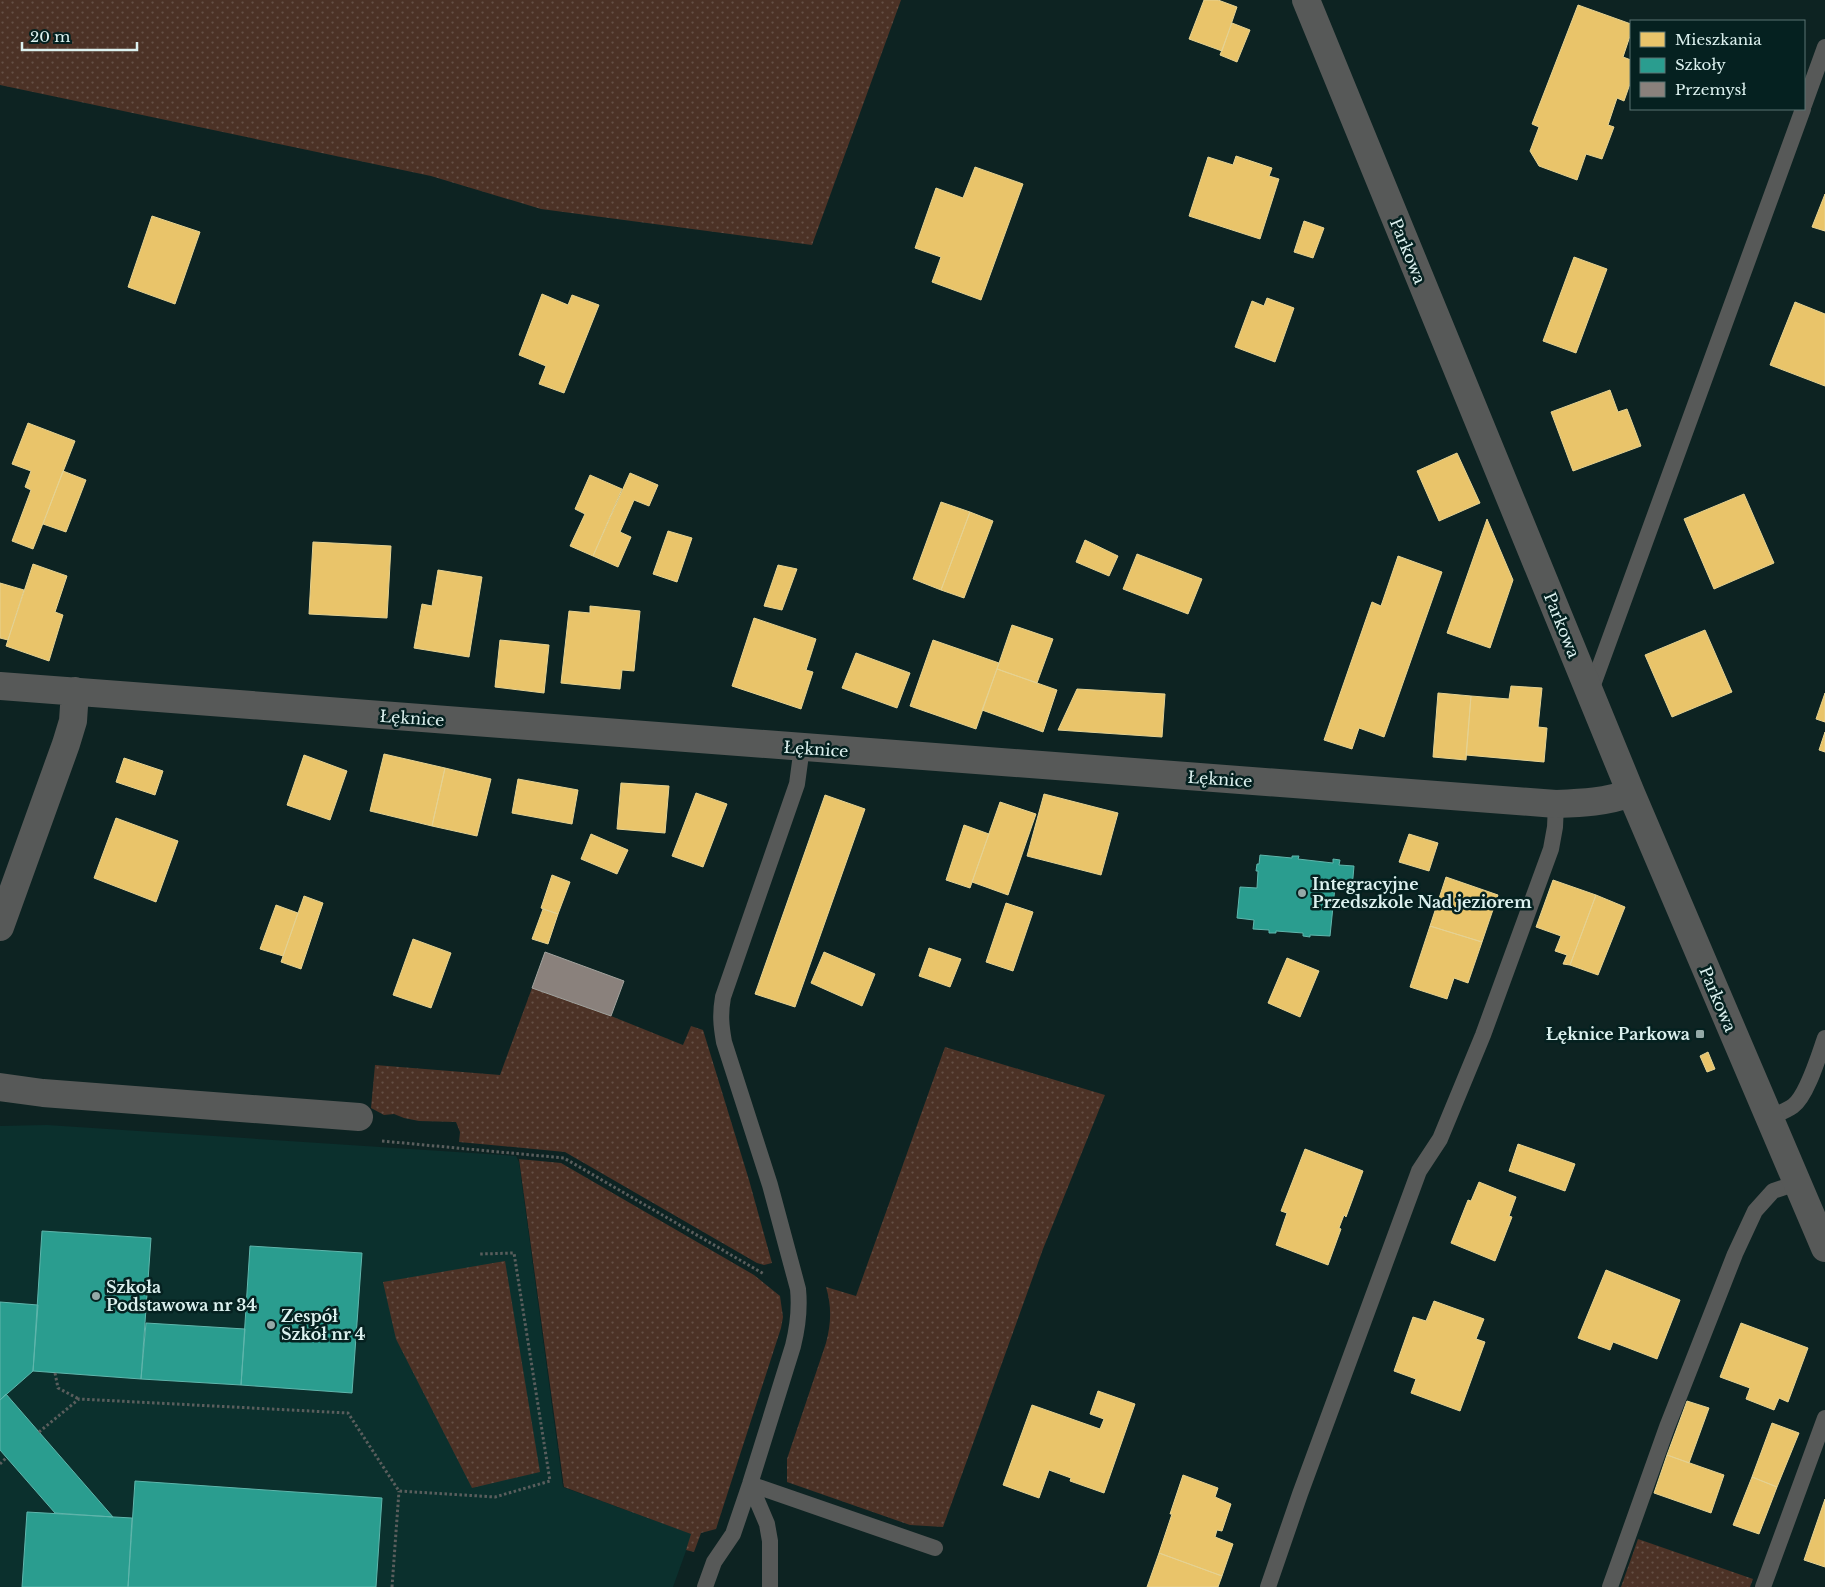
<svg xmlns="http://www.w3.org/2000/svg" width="1825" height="1587" font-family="'Libre Baskerville',serif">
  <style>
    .built { fill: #0b302d }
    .grass { fill: url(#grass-dots) }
    .homes { fill: #e9c46a; stroke: #e5d292 }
    .schools { fill: #2a9d8f; stroke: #5fb6ac }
    .industry { fill: #8a817c; stroke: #a3a39e }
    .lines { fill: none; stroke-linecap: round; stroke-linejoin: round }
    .path { stroke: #5a5e5d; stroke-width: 3; stroke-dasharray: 2.5 2.5; stroke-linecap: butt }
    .lane { stroke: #575958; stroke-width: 16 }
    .street { stroke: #575958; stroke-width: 28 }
    .poi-dot { fill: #94a9a7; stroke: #052120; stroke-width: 2 }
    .labels { text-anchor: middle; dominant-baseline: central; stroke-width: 5; stroke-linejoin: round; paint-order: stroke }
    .street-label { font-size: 16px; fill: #dcf1ef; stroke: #052120 }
    .poi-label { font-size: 16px; font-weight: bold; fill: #dcf1ef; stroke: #052120; text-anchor: start }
  </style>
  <defs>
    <pattern id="grass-dots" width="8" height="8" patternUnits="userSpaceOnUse" patternTransform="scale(1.25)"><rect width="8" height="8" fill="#4c3226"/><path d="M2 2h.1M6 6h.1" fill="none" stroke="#655046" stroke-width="1.8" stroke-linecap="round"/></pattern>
  </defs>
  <rect width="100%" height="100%" fill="#0d2322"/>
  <!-- built -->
  <path class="built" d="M47 1125 516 1156 519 1162 563 1487 692 1534 673 1587H0V1126Z"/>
  <!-- grass -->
  <path class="grass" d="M0 0H901L812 245 541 209 431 176 0 85Z
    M532 988 611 1016 683 1045 691 1026 703 1030 749 1180 772 1263 764 1265 757 1263 565 1152 459 1142 460 1132 456 1122 419 1121 404 1118 394 1114 384 1115 371 1108 375 1065 500 1075Z
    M945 1047 1105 1095 1043 1249 943 1527 910 1525 787 1482V1459L826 1343C831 1324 832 1307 826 1287L856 1296Z
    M519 1159 561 1163 754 1275 780 1296 783 1317 781 1328 716 1529 701 1533 694 1552 686 1550 691 1534 564 1487Z
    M505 1261 540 1472 472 1488 396 1339 383 1282Z
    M1638 1539 1753 1579 1750 1587H1621Z"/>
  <!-- homes -->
  <path class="homes" d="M1204 0H1218L1237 7 1222 51 1189 39Z
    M1578 5 1631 24V33L1623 57 1631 60V81L1624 101 1617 98 1608 125 1614 127 1602 159 1586 154 1577 180 1539 166 1530 151 1539 127 1532 124Z
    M1232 23 1250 30 1237 62 1220 55Z
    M1236 156 1272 168 1269 176 1279 179 1260 239 1189 216 1208 157 1233 165Z
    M975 167 1023 184 981 300 932 282 941 257 915 248 936 188 963 198Z
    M1825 194V231L1812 227Z
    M152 216 200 232 175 304 128 287Z
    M1304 221 1324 228 1313 258 1294 252Z
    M1574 257 1607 269 1576 353 1543 341Z
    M542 294 568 305 572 295 599 305 564 393 539 384 546 366 519 355Z
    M1267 298 1294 308 1275 362 1235 347 1252 301 1264 306Z
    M1795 302 1825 314V386L1770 365Z
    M1610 390 1618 412 1627 409 1641 446 1573 471 1551 412Z
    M28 423 75 441 33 549 12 541 31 490 25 487 31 471 12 464Z
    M1457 453 1480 503 1439 521 1417 471Z
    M63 471 86 480 66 532 43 524Z
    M630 473 658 485 649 506 634 500 620 532 631 537 618 567 593 556Z
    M590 475 622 489 593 556 570 546 585 514 575 509Z
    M1744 494 1774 563 1714 589 1684 519Z
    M941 502 970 512 941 590 913 579Z
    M970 512 993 521 964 598 941 590Z
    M1487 519 1513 580 1490 648 1447 633Z
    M668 531 692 538 677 582 653 574Z
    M1085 540 1118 556 1109 576 1076 562Z
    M313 542 391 546 387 618 309 614Z
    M1137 554 1202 579 1188 614 1123 589Z
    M1398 556 1442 572 1384 737 1359 728 1352 749 1324 740 1372 602 1381 606Z
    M33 564 67 576 55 612 63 615 49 661 6 646Z
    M778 565 797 569 782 610 764 606Z
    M438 570 482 577 469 657 414 648 422 604 432 606Z
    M0 583 24 590 8 640 0 638Z
    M590 606 640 611 634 671 622 670 620 689 561 683 569 611 590 613Z
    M754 618 816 639 806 670 813 672 801 709 732 686Z
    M1012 625 1053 639 1037 683 997 669Z
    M1705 630 1732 692 1672 717 1645 655Z
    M500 640 549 645 544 693 495 687Z
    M933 640 999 663 976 729 910 706Z
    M856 653 910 673 897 708 842 688Z
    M997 669 1057 690 1043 732 982 710Z
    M1511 686 1542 688 1538 727 1547 728 1544 762 1466 755 1471 696 1509 699Z
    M1077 689 1165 694 1162 737 1058 730Z
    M1438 693 1471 696 1466 760 1433 757Z
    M1825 693V722L1816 719Z
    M1825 732V752L1819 750Z
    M384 754 445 768 432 826 370 811Z
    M304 755 347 771 330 820 287 805Z
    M124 758 163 771 155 795 116 782Z
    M445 768 491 779 477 836 432 826Z
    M518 779 578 790 572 824 512 813Z
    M621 783 669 786 665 833 617 829Z
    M696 793 727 804 703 867 672 856Z
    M1044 794 1118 813 1101 875 1027 856Z
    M825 795 865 809 795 1007 755 994Z
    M1000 802 1036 814 1008 895 972 882Z
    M116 818 178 841 156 902 94 878Z
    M964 825 989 834 970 888 946 880Z
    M591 834 628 850 617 874 581 859Z
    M1409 834 1438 843 1429 871 1399 862Z
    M552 875 570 882 558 914 541 908Z
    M1446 877 1498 895 1482 942 1430 926Z
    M1553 880 1596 895 1570 965 1563 964 1567 955 1555 951 1561 936 1536 927Z
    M1596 895 1625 907 1598 975 1570 965Z
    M304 896 323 903 301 969 281 962Z
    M1006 903 1033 912 1013 971 986 962Z
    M276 905 298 913 283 956 260 949Z
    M543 909 558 914 548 944 532 939Z
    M1430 926 1482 942 1468 983 1454 978 1447 999 1410 987Z
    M413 939 451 953 431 1008 393 995Z
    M929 948 961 959 950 987 919 976Z
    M824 952 875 974 862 1006 811 983Z
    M1287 958 1319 971 1300 1017 1268 1003Z
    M1708 1052 1715 1069 1707 1072 1700 1056Z
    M1518 1144 1575 1164 1565 1191 1509 1171Z
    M1305 1149 1363 1171 1346 1217 1344 1215 1339 1228 1341 1229 1328 1265 1276 1245 1287 1213 1281 1211Z
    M1479 1182 1516 1197 1509 1216 1512 1217 1495 1261 1451 1243 1468 1200 1471 1201Z
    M1606 1270 1680 1300 1657 1359 1613 1342 1610 1350 1578 1338Z
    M1434 1301 1484 1319 1476 1339 1485 1342 1460 1411 1411 1393 1416 1379 1394 1371 1413 1317 1426 1321Z
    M1741 1323 1808 1348 1788 1402 1779 1398 1774 1410 1746 1399 1750 1388 1720 1377Z
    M1098 1391 1135 1404 1104 1493 1070 1481 1071 1478 1049 1470 1039 1498 1003 1485 1032 1405 1100 1429 1104 1419 1090 1414Z
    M1687 1401 1709 1408 1689 1463 1667 1455Z
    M1772 1423 1799 1433 1777 1487 1752 1477Z
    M1667 1455 1724 1475 1711 1513 1654 1493Z
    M1183 1475 1218 1488 1215 1497 1231 1504 1222 1531 1217 1530 1215 1537 1233 1544 1222 1576 1159 1553 1172 1514H1170Z
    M1752 1477 1777 1487 1759 1534 1733 1525Z
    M1825 1499V1567L1804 1560Z
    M1159 1553 1222 1576 1218 1587H1147Z"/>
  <!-- schools -->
  <path class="schools" d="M1260 855 1292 858V856H1299L1298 859 1333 863V859L1340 860 1339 865 1354 866 1352 889 1335 887 1330 936 1310 935V937L1303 936V933L1276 931V933H1269V930L1253 929 1254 920 1237 918 1240 887 1257 888 1258 871H1256L1257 864H1259Z
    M42 1231 151 1238 141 1379 33 1371Z
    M250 1246 362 1253 352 1393 241 1385Z
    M0 1302 38 1305 33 1371 0 1400Z
    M146 1323 245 1329 241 1385 141 1379Z
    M6 1394 39 1432 113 1517 55 1513 0 1450V1400Z
    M135 1481 382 1498 376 1587H128Z
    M27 1512 132 1518 128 1587H22Z"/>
  <!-- industry -->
  <path class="industry" d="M545 952 624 981 611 1016 532 988Z"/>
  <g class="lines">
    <!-- path -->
    <path class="path" d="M382 1141 564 1158 764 1274
      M55 1373 58 1388 79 1399
      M39 1432 79 1399 348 1413 399 1491 495 1497 550 1481 514 1253 480 1254
      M0 1464 6 1458
      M392 1587 399 1491"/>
    <!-- lane -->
    <path class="lane" d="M1804 105 1825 47
      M1590 693 1803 109
      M1769 1118C1777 1114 1786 1111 1793 1106 1807 1096 1819 1055 1825 1038
      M750 1484 935 1548
      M750 1484 767 1524 770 1541V1587
      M705 1587 714 1562 733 1534 750 1484 793 1346C798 1326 800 1309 798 1289L770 1185 724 1042C721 1025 720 1014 723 997L797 784 802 747
      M1268 1587 1300 1494 1419 1171 1440 1139 1483 1035 1551 849 1555 827 1556 804
      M1610 1587 1667 1427 1735 1254 1755 1211 1773 1191 1797 1183
      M1763 1587 1825 1418"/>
    <!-- street -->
    <path class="street" d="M1306 0 1631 793 1825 1248
      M0 686 1556 804C1583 803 1606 802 1631 793
      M0 927 66 744 73 721 75 691
      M0 1087 43 1093 359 1117"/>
  </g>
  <!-- markers -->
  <g class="poi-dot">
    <circle cx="1302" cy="893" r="5"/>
    <rect x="1695" y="1029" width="10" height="10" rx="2.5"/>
    <circle cx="96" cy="1296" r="5"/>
    <circle cx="271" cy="1325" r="5"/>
  </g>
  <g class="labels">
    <!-- street labels -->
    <g class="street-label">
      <text transform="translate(1408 251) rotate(68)">Parkowa</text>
      <text transform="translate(1562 625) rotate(68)">Parkowa</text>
      <text transform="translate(412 718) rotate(4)">Łęknice</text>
      <text transform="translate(816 749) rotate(4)">Łęknice</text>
      <text transform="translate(1220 779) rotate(4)">Łęknice</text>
      <text transform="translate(1718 999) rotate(67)">Parkowa</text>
    </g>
    <!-- poi labels -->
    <g class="poi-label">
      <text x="1312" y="884">Integracyjne<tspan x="1312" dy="18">Przedszkole Nad jeziorem</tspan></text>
      <text x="1690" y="1034" text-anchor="end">Łęknice Parkowa</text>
      <text x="106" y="1287">Szkoła<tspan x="106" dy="18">Podstawowa nr 34</tspan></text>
      <text x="281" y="1316">Zespół<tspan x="281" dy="18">Szkół nr 4</tspan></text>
    </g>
  </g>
  <!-- legend -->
  <rect x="1630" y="20" width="175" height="90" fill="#052120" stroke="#5b7473"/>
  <rect x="1640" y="32" width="25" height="15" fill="#e9c46a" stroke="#5b7473"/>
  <text x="1675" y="45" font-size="15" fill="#dcf1ef">Mieszkania</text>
  <rect x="1640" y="58" width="25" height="15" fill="#2a9d8f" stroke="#5b7473"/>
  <text x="1675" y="70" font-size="15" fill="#dcf1ef">Szkoły</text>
  <rect x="1640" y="82" width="25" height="15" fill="#8a817c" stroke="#5b7473"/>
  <text x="1675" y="95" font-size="15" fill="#dcf1ef">Przemysł</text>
  <!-- scale -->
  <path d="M22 42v8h115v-8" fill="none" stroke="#dcf1ef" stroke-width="2.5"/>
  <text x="30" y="42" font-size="15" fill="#dcf1ef" stroke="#052120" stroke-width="4" paint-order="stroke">20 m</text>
</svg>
